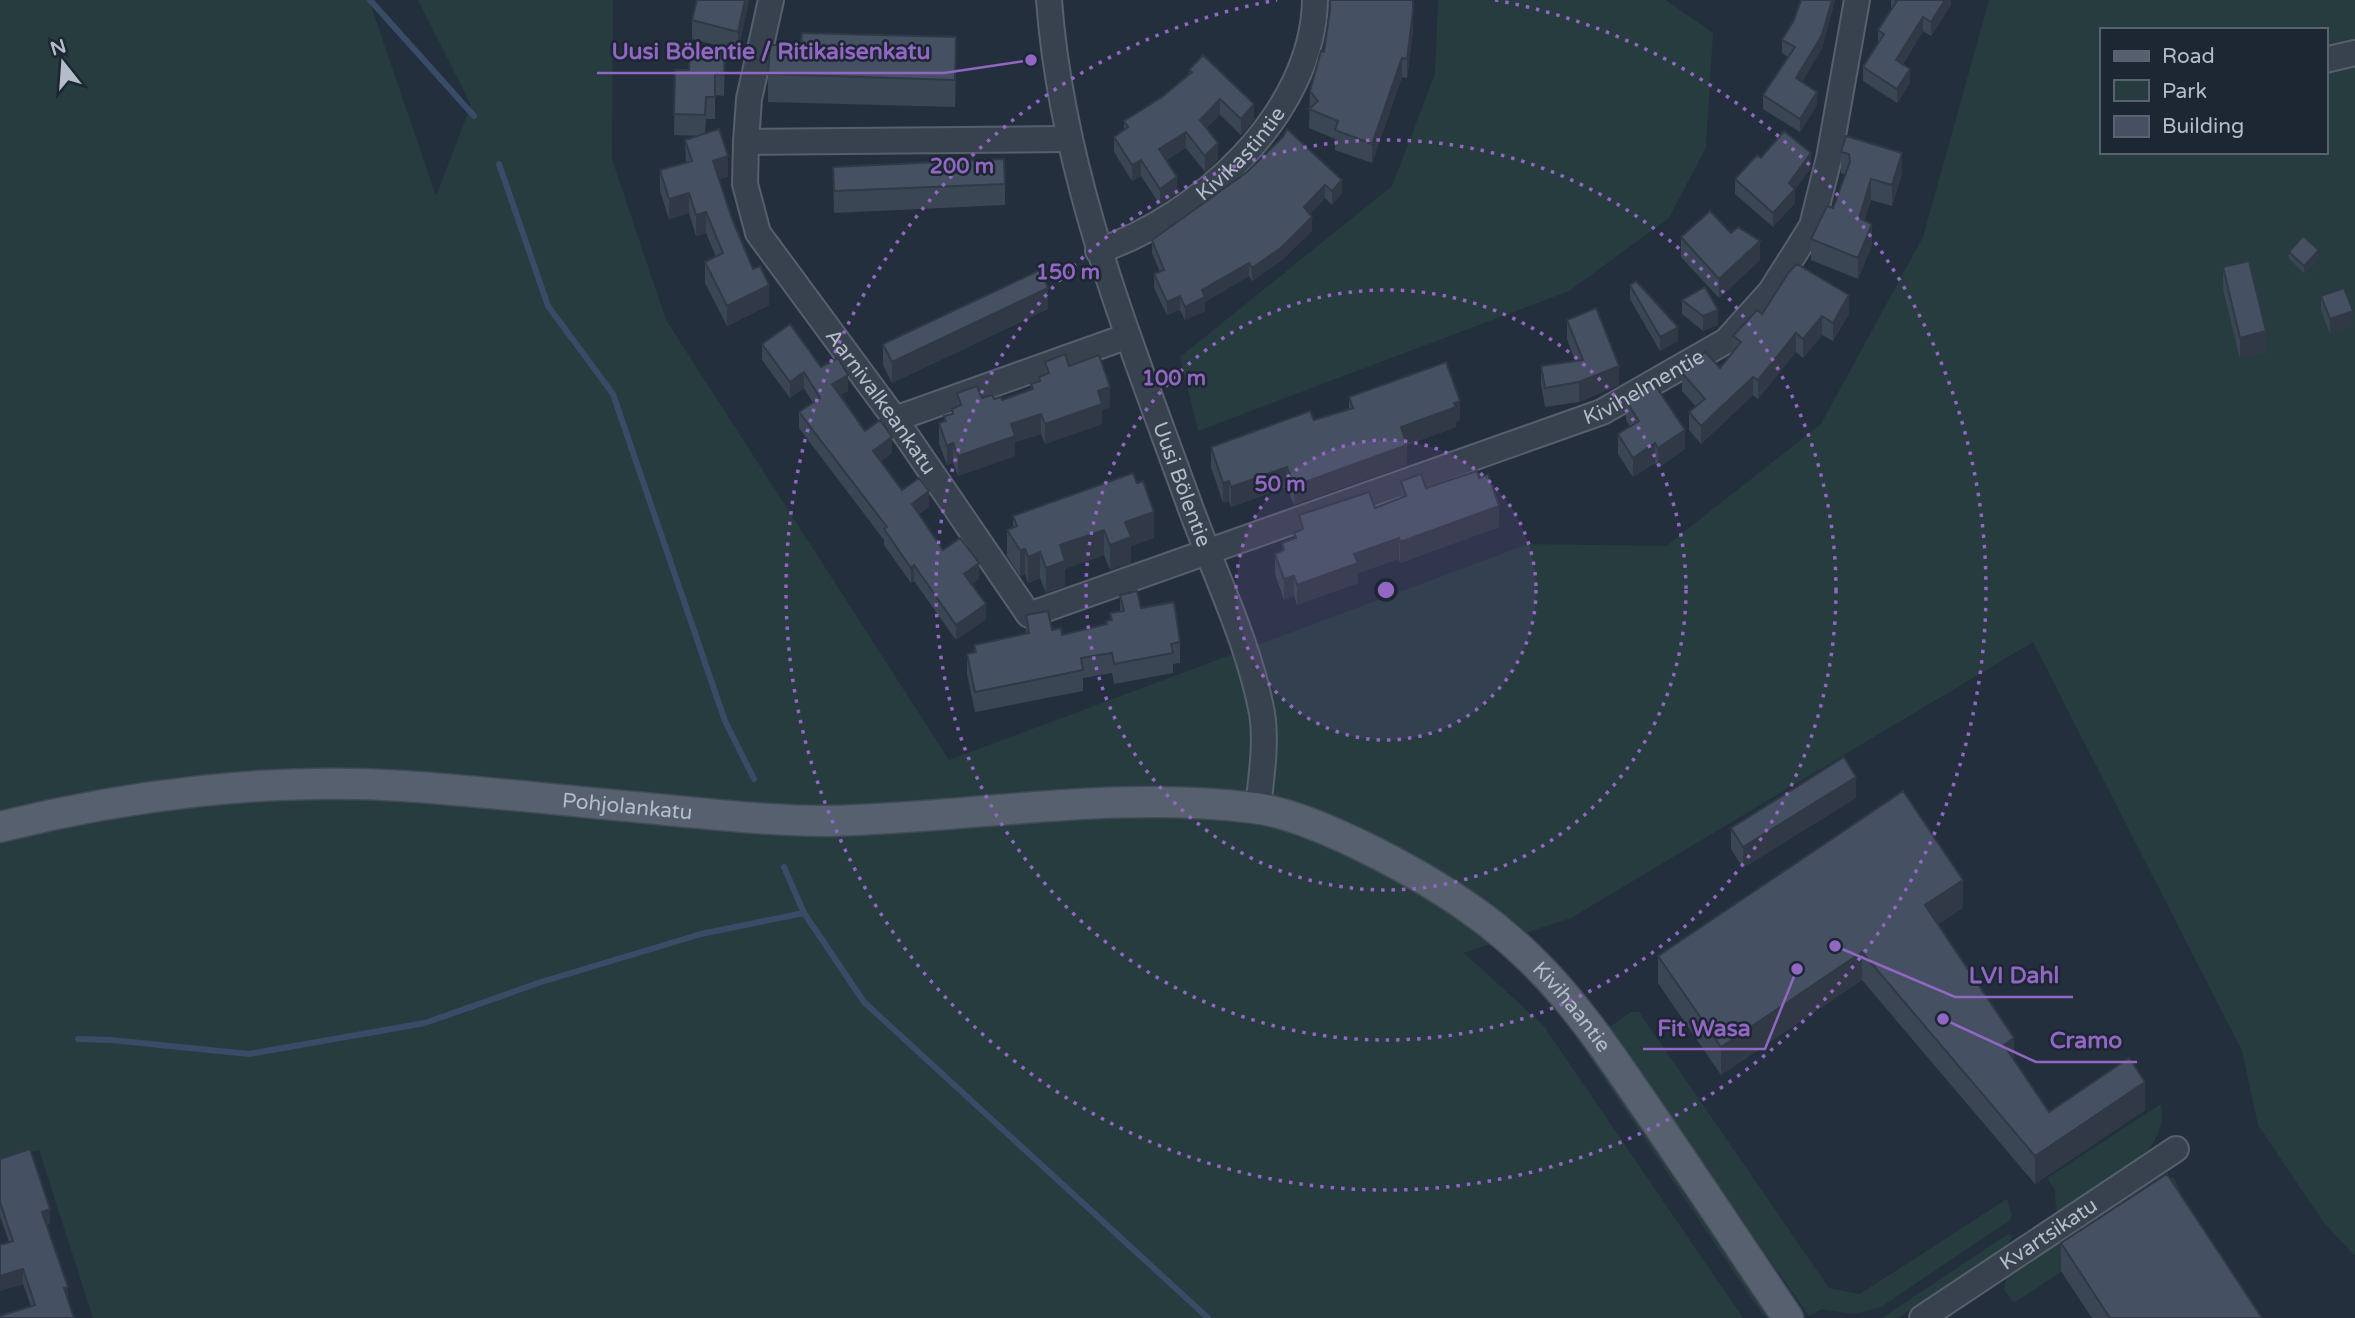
<svg xmlns="http://www.w3.org/2000/svg" width="2355" height="1318" font-family="'Varela Round',sans-serif">
  <style>
    .green { fill: #263c3f; fill-rule: evenodd }
    .lines { fill: none; stroke-linecap: round; stroke-linejoin: round }
    .stream { stroke: #394c67; stroke-width: 6 }
    .minor-casing { stroke: #565f6c; stroke-width: 28 }
    .major-casing { stroke: #414a57; stroke-width: 33 }
    .minor { stroke: #38414e; stroke-width: 24 }
    .major { stroke: #56606e; stroke-width: 30 }
    .wall { fill: #3b4654 }
    .shaded-wall { fill: #303945 }
    .building { fill: #455162; stroke: #303945; stroke-width: 2 }
    .ring { fill: none; stroke: #9266c3; stroke-width: 3.5; stroke-dasharray: 3.5 7 }
    .labels { text-anchor: middle; dominant-baseline: central; stroke-width: 5; stroke-linejoin: round; paint-order: stroke }
    .street-label { font-size: 21px; fill: #b4bcc9; stroke: #1d2633 }
    .centre { fill: #9266c3; stroke: #1d2633; stroke-width: 3.5 }
    .ring-label { font-size: 21px; text-anchor: middle; font-weight: bold; fill: #9266c3; stroke: #1d2633; stroke-width: 5; stroke-linejoin: round; paint-order: stroke }
    .leader { fill: none; stroke: #9266c3; stroke-width: 2.5 }
    .callout-dot { fill: #9266c3; stroke: #1d2633; stroke-width: 2.5 }
    .callout-label { font-size: 23px; text-anchor: middle; font-weight: bold; fill: #9266c3; stroke: #1d2633; stroke-width: 5; stroke-linejoin: round; paint-order: stroke }
  </style>
  <rect width="100%" height="100%" fill="#242f3e"/>
  <!-- green -->
  <path class="green" d="M0 0H369L436 196 471 105 418 0H613L612 159 666 320 949 760 1528 544 1666 546 1821 424 1923 237 1989 0H2355V1256L2324 1223 2258 1125 2242 1051 2033 642 1571 918 1503 940 1570 1012 1770 1318 1762 1314 1562 1016 1528 972 1493 943 1464 953 1543 1025 1743 1318H93L39 1150 0 1159ZM2101 30H2325V152H2101Z
    M1438 0H1666L1713 33 1706 147 1669 218 1569 291 1198 431 1180 357 1392 186 1435 74Z
    M1631 1012H1639L1829 1288 1859 1294 1866 1290 2007 1199 2012 1215 2010 1220 1881 1307 1853 1314 1822 1309 1809 1316 1608 1028Z
    M2161 1104C2171 1157 2100 1185 2062 1211L2056 1210 2055 1190 2047 1178Z
    M2167 1176 2174 1178 2179 1188 2177 1196 2014 1303 2004 1290 2006 1279 2157 1179Z
    M2008 1234 2012 1236 2007 1247 1898 1318H1882Z"/>
  <g class="lines">
    <!-- stream -->
    <path class="stream" d="M370 0 474 116
      M499 164 548 306 613 394 725 721 754 779
      M784 867 804 913 864 1002 1208 1318
      M78 1039 111 1040 249 1054 425 1023 541 982 701 934 804 913"/>
    <!-- minor casing -->
    <g class="minor-casing">
      <g id="minor">
        <path id="s1" d="M771 0 749 99 746 142 745 184 758 233 895 419 1029 615 1602 412 1726 341 1771 291 1812 226 1829 158 1857 0"/>
        <path id="s2" d="M1049 0C1062 175 1128 335 1187 498 1212 569 1248 639 1262 713 1267 744 1261 778 1258 808"/>
        <path d="M2325 60 2355 53"/>
        <path d="M746 142 1068 139"/>
        <path id="s3" d="M1098 251C1199 217 1313 114 1315 0"/>
        <path d="M895 419 1128 336"/>
        <path id="s4" d="M1922 1318 2176 1149"/>
      </g>
    </g>
    <!-- major casing -->
    <g class="major-casing">
      <g id="major">
        <path id="s5" d="M0 827C126 795 273 777 403 786 491 792 578 802 666 810 719 815 774 821 828 821 969 818 1113 790 1254 808 1314 815 1423 875 1473 911 1554 968 1597 1036 1652 1116 1698 1183 1743 1251 1788 1318"/>
      </g>
    </g>
    <!-- minor -->
    <use href="#minor" class="minor"/>
    <!-- major -->
    <use href="#major" class="major"/>
  </g>
  <!-- wall -->
  <path class="wall" d="M697 0H749L738 51 692 39V20Z
    M1329 0H1413V30L1407 78 1402 77 1372 163 1335 150V139L1309 128 1310 91 1324 52 1330 13Z
    M1801 0H1835L1822 48 1802 82 1817 105 1800 132 1763 109V95L1788 57 1782 53V40L1794 20Z
    M1891 0H1951V5L1931 36 1923 31 1903 64 1910 83 1897 103 1863 81V67L1878 43V30L1891 10Z
    M725 50 724 96 715 95V119H706L705 134 728 177 719 179 732 219 769 305 727 326 705 283V262L716 257 706 233 696 236 689 213 669 219 660 191V170L686 162 685 140 700 136 674 135 675 70H689Z
    M956 65 955 107 768 102V74Z
    M1189 70 1254 120 1241 135 1220 115 1206 128 1218 159 1205 172 1186 148 1166 160 1177 193 1160 205 1141 176 1132 181 1114 152V137L1124 130V121L1162 97 1189 75Z
    M1846 136 1902 174 1892 206 1871 200 1864 221 1872 245 1858 279 1811 260V239L1833 208 1846 175 1841 173V152Z
    M1283 137 1342 193 1332 205 1325 198 1310 214 1312 231 1282 260 1252 281 1249 276 1205 302V311L1185 320 1180 310 1167 315 1154 288V274L1160 272 1152 253V240L1247 172Z
    M1761 158 1811 168 1795 189V203L1773 227 1735 194V179Z
    M833 167 1005 184V205L834 213Z
    M1731 233 1760 260 1719 298 1681 257V237Z
    M2289 252 2319 258 2304 273 2289 259Z
    M2223 267 2266 352 2240 359 2223 289Z
    M1630 285 1678 341 1660 351 1630 299Z
    M2321 296 2353 325 2330 334 2321 310Z
    M1682 300 1718 325 1703 331 1682 314Z
    M1048 309 892 383 883 365V344Z
    M1762 314H1849L1833 341 1822 335 1803 358 1796 352 1758 399 1753 395 1701 444 1689 430V412L1696 407 1682 391V373L1720 368 1733 352V336Z
    M1567 320 1619 385 1579 402 1545 407 1541 385V366L1575 361 1567 339Z
    M762 344 821 367 848 391 840 395 865 431 892 453 881 461 902 490 929 507 919 514 943 550 979 579 972 584 986 619 956 640 914 581 911 583 884 545V540L799 428V412L813 403 804 388 790 398 762 360Z
    M1045 362 1069 366 1110 407 1102 410V424L1045 444 1041 434 1015 442V456L958 476 953 463 947 465 939 443V423L944 422V416L952 414V409L957 407V393L982 398 1002 400 1031 389V384L1039 382V377L1045 374Z
    M1349 397 1460 420 1456 422V427L1407 445V465L1294 505 1287 487 1231 507 1229 501 1223 503 1211 467V447L1314 420 1349 410Z
    M1626 401 1685 449 1658 468 1655 463 1633 477 1618 454V434L1630 426 1626 420Z
    M1401 481 1426 488 1499 527 1400 563 1399 559 1358 573V583L1297 605 1294 596 1284 600 1275 574V554L1282 551V543L1294 539V533L1299 531V515L1375 508 1401 498Z
    M1013 516 1154 538 1131 546V563L1110 570 1104 555 1065 569V586L1046 593 1040 578 1028 583 1025 574 1020 576 1007 556V530L1013 527Z
    M1120 595 1141 608 1180 642V663L1173 664V673L1114 684 1112 673 1083 678V691L975 712 967 674V654L974 653V645L1026 633V615L1062 635 1106 625V621L1110 620V613L1120 612Z
    M1856 798 1743 868 1731 849V828Z
    M1963 908 1938 924 2014 1060 2049 1112 2145 1110 2035 1184 1862 980 1721 1075 1658 983V956Z
    M0 1159 50 1223 46 1225 68 1300 31 1306 23 1284 0 1291V1245L9 1242 0 1216Z
    M2061 1243 2262 1318H2092L2061 1271Z"/>
  <!-- shaded-wall -->
  <path class="shaded-wall" d="M745 0H749L738 51V32Z
    M1832 0H1835L1822 48 1796 92V78Z
    M1945 0H1951V5L1931 36V22Z
    M1413 11V30L1407 78V59Z
    M1923 17V31L1896 74V60Z
    M1402 58V77L1372 163V144Z
    M1910 69V83L1897 103V89Z
    M1817 92V105L1800 132V119Z
    M1220 99V115L1200 135V120Z
    M1254 104V120L1241 135V119Z
    M1186 132V148L1159 165V149Z
    M1218 143V159L1205 172V156Z
    M1811 153V168L1795 189V203L1773 227V213L1789 183Z
    M1902 153V174L1892 206V185Z
    M728 156V177L713 181V161Z
    M1141 160V176L1132 181V165Z
    M1177 177V193L1160 205V189Z
    M1871 179V200L1859 239V218Z
    M1342 180V193L1332 205V191Z
    M1325 185V198L1304 221V207Z
    M689 193V213L669 219V199Z
    M706 212V233L696 236V215Z
    M1312 217V231L1282 260 1252 281V268Z
    M1872 224V245L1858 279V258Z
    M1760 241V260L1719 298V279Z
    M2319 250V258L2304 273V266Z
    M1249 263V276L1205 302V311L1185 320V307L1202 290Z
    M769 285V305L727 326V306Z
    M1048 288V309L892 383V362Z
    M1849 295V314L1833 341V323Z
    M1180 296V310L1167 315V302Z
    M1718 310V325L1703 331V316Z
    M2353 311V325L2330 334V319Z
    M1822 316V335L1803 358V339Z
    M1678 327V341L1660 351V337Z
    M2266 331V352L2240 359V338Z
    M1796 333V352L1758 399V380Z
    M1619 366V385L1579 402V382Z
    M804 372V388L790 398V382Z
    M848 375V391L832 399V384Z
    M1753 377V395L1701 444V426Z
    M1110 387V407L1102 410V424L1045 444V424L1098 391Z
    M1460 401V420L1456 422V427L1401 447V427Z
    M1041 414V434L1015 442V456L958 476V456L1011 424Z
    M1685 430V449L1658 468V448Z
    M892 437V453L873 466V451Z
    M953 443V463L947 465V446Z
    M1655 443V463L1633 477V458Z
    M1407 445V465L1294 505V486Z
    M1287 467V487L1231 507V487Z
    M1229 481V501L1223 503V483Z
    M929 491V507L912 520V504Z
    M1499 506V527L1400 563V542Z
    M1154 512V538L1131 546V563L1110 570V545L1125 522Z
    M1104 530V555L1065 569V586L1046 593V568L1060 545Z
    M1399 538V559L1358 573V583L1297 605V585L1354 554Z
    M1025 549V574L1020 576V550Z
    M1040 552V578L1028 583V557Z
    M979 563V579L964 589V574Z
    M914 565V581L911 583V568Z
    M1294 576V596L1284 600V579Z
    M986 604V619L956 640V625Z
    M1856 777V798L1743 868V847Z
    M1963 880V908L1925 933V905Z
    M1862 952V980L1721 1075V1047Z
    M2014 1038V1066L2004 1045Z
    M2145 1082V1110L2035 1184V1156Z
    M50 1209V1223L42 1226V1212Z
    M23 1269V1284L0 1291V1276Z
    M68 1287V1301L64 1288Z"/>
  <!-- building -->
  <path class="building" d="M697 0H745L738 32 692 20Z
    M1330 0H1413V11L1407 59 1402 58 1372 144 1335 130 1338 121 1309 109 1318 101 1310 91 1321 51 1324 52 1330 10Z
    M1801 0H1832L1822 35 1796 78 1817 92 1800 119 1763 95 1795 47 1782 40 1794 20Z
    M1895 0H1945L1931 22 1923 17 1896 60 1910 69 1897 89 1863 67 1884 34 1878 30 1897 1Z
    M802 33 956 37 955 80 768 74 770 45H801Z
    M690 50H725L724 75 715 74V97H706L705 115 674 114 675 70H689Z
    M1203 55 1254 104 1241 119 1220 99 1200 120 1218 143 1205 156 1186 132 1159 149 1177 177 1160 189 1141 160 1132 165 1114 137 1128 127 1124 121 1162 97 1192 72 1189 70Z
    M719 129 728 156 713 161 732 219 753 269 760 266 769 285 727 306 705 262 723 253 706 212 696 215 689 193 669 199 660 170 692 161 685 140Z
    M1287 129 1342 180 1332 191 1325 185 1304 207 1312 217 1282 247 1252 268 1249 263 1202 290 1205 297 1185 307 1180 296 1167 302 1154 274 1164 270 1152 240 1247 172 1283 137Z
    M1784 131 1811 153 1789 183 1795 189 1773 213 1735 179 1757 155 1761 158Z
    M1846 136 1902 153 1892 185 1871 179 1859 218 1872 224 1858 258 1811 239 1827 206 1833 208 1850 162 1849 154 1841 152Z
    M1004 159 1005 184 834 191 833 167Z
    M1710 211 1731 233 1738 227 1760 241 1719 279 1681 237Z
    M2303 236 2319 250 2304 266 2289 252Z
    M2249 261 2266 331 2240 338 2223 267Z
    M1797 264 1849 295 1833 323 1822 316 1803 339 1796 333 1758 380 1753 377 1701 426 1689 412 1705 399 1682 373 1705 352 1720 368 1741 342 1733 336 1757 310 1762 314 1789 272Z
    M1040 270 1048 288 892 362 883 344Z
    M1636 281 1678 327 1660 337 1630 285Z
    M1705 287 1718 310 1703 316 1682 300Z
    M2344 288 2353 311 2330 319 2321 296Z
    M1596 308 1619 366 1579 382 1545 388 1541 366 1583 360 1567 320Z
    M790 324 821 367 838 358 848 375 832 384 865 431 880 420 892 437 873 451 902 490 919 478 929 491 912 504 943 550 960 538 979 563 964 574 986 604 956 625 914 565 911 568 884 529 887 527 799 412 820 398 804 372 790 382 762 344Z
    M1065 354 1069 366 1099 355 1110 387 1098 391 1102 404 1045 424 1041 414 1011 424 1015 436 958 456 953 443 947 446 939 423 946 421 944 416 953 414 952 409 961 405 957 393 977 386 982 398 992 395 994 399 1001 397 1002 400 1033 389 1031 384 1040 381 1039 377 1049 373 1045 362Z
    M1446 362 1460 401 1454 403 1456 407 1401 427 1407 445 1294 486 1287 467 1231 487 1229 481 1223 483 1211 447 1310 411 1314 420 1353 408 1349 397Z
    M1653 382 1685 430 1658 448 1655 443 1633 458 1618 434 1639 421 1626 401Z
    M1477 471 1479 478 1488 474 1499 506 1400 542 1399 538 1354 554 1358 563 1297 585 1294 576 1284 579 1275 554 1284 550 1282 543 1296 538 1294 533 1303 529 1299 515 1369 492 1375 508 1406 496 1401 481 1421 474 1426 488Z
    M1133 473 1137 483 1143 481 1154 512 1125 522 1131 537 1110 545 1104 530 1060 545 1065 561 1046 568 1040 552 1028 557 1025 549 1020 550 1007 530 1017 526 1013 516Z
    M1137 591 1141 608 1174 602 1180 642 1171 644 1173 653 1114 664 1112 653 1081 658 1083 670 975 692 967 654 976 652 974 645 1029 633 1026 615 1048 611 1052 630 1061 628 1062 635 1107 624 1106 621 1112 620 1110 613 1124 611 1120 595Z
    M1844 757 1856 777 1743 847 1731 828Z
    M1903 791 1963 880 1925 905 2014 1038 2004 1045 2049 1112 2129 1058 2145 1082 2035 1156 1862 952 1721 1047 1658 956Z
    M30 1149 50 1209 42 1212 68 1287 64 1288 74 1318H0V1316L35 1305 23 1269 0 1276V1245L13 1241 0 1202V1159Z
    M2167 1174 2262 1318H2110L2061 1243Z"/>
  <!-- distance rings -->
  <circle cx="1386" cy="590" r="150" fill="#9266c3" fill-opacity=".12"/>
  <g class="ring">
    <circle cx="1386" cy="590" r="150"/>
    <circle cx="1386" cy="590" r="300"/>
    <circle cx="1386" cy="590" r="450"/>
    <path d="M1495 0A600 600 0 1 1 1277 0"/>
  </g>
  <g class="labels">
    <!-- street labels -->
    <g class="street-label">
      <text stroke="none"><textPath href="#s3" startOffset="175">Kivikastintie</textPath></text>
      <text stroke="none"><textPath href="#s1" startOffset="1362">Kivihelmentie</textPath></text>
      <text stroke="none"><textPath href="#s1" startOffset="446">Aarnivalkeankatu</textPath></text>
      <text stroke="none"><textPath href="#s2" startOffset="504">Uusi Bölentie</textPath></text>
      <text stroke="none"><textPath href="#s5" startOffset="632">Pohjolankatu</textPath></text>
      <text stroke="none"><textPath href="#s5" startOffset="1642">Kivihaantie</textPath></text>
      <text stroke="none"><textPath href="#s4" startOffset="152">Kvartsikatu</textPath></text>
    </g>
  </g>
  <circle cx="1386" cy="590" r="10" class="centre"/>
  <g class="ring-label">
    <text x="962" y="173">200 m</text>
    <text x="1068" y="279">150 m</text>
    <text x="1174" y="385">100 m</text>
    <text x="1280" y="491">50 m</text>
  </g>
  <!-- callouts -->
  <path class="leader" d="M1031 60L944 73H597M1835 946L1955 997H2073M1797 969L1765 1049H1643M1943 1019L2036 1062H2137"/>
  <g class="callout-dot">
    <circle cx="1031" cy="60" r="7"/>
    <circle cx="1835" cy="946" r="7"/>
    <circle cx="1797" cy="969" r="7"/>
    <circle cx="1943" cy="1019" r="7"/>
  </g>
  <g class="callout-label">
    <text x="771" y="59">Uusi Bölentie / Ritikaisenkatu</text>
    <text x="2014" y="983">LVI Dahl</text>
    <text x="1704" y="1036">Fit Wasa</text>
    <text x="2086" y="1048">Cramo</text>
  </g>
  <!-- legend -->
  <rect x="2100" y="28" width="228" height="126" fill="#1d2633" stroke="#59626f" stroke-width="2"/>
  <rect x="2114" y="51" width="35" height="10" fill="#56606e" stroke="#59626f" stroke-width="2"/>
  <text x="2162" y="63" font-size="21" fill="#b4bcc9">Road</text>
  <rect x="2114" y="80" width="35" height="21" fill="#263c3f" stroke="#59626f" stroke-width="2"/>
  <text x="2162" y="98" font-size="21" fill="#b4bcc9">Park</text>
  <rect x="2114" y="116" width="35" height="21" fill="#455162" stroke="#59626f" stroke-width="2"/>
  <text x="2162" y="133" font-size="21" fill="#b4bcc9">Building</text>
  <!-- north arrow -->
  <g transform="translate(63 63) rotate(343)" stroke="#1d2633" stroke-width="5" paint-order="stroke">
  <path d="M0-5L12 26L0 18L-12 26Z" fill="#b4bcc9"/>
  <text y="-10" font-size="19" font-weight="bold" text-anchor="middle" fill="#b4bcc9">N</text>
  </g>
</svg>
